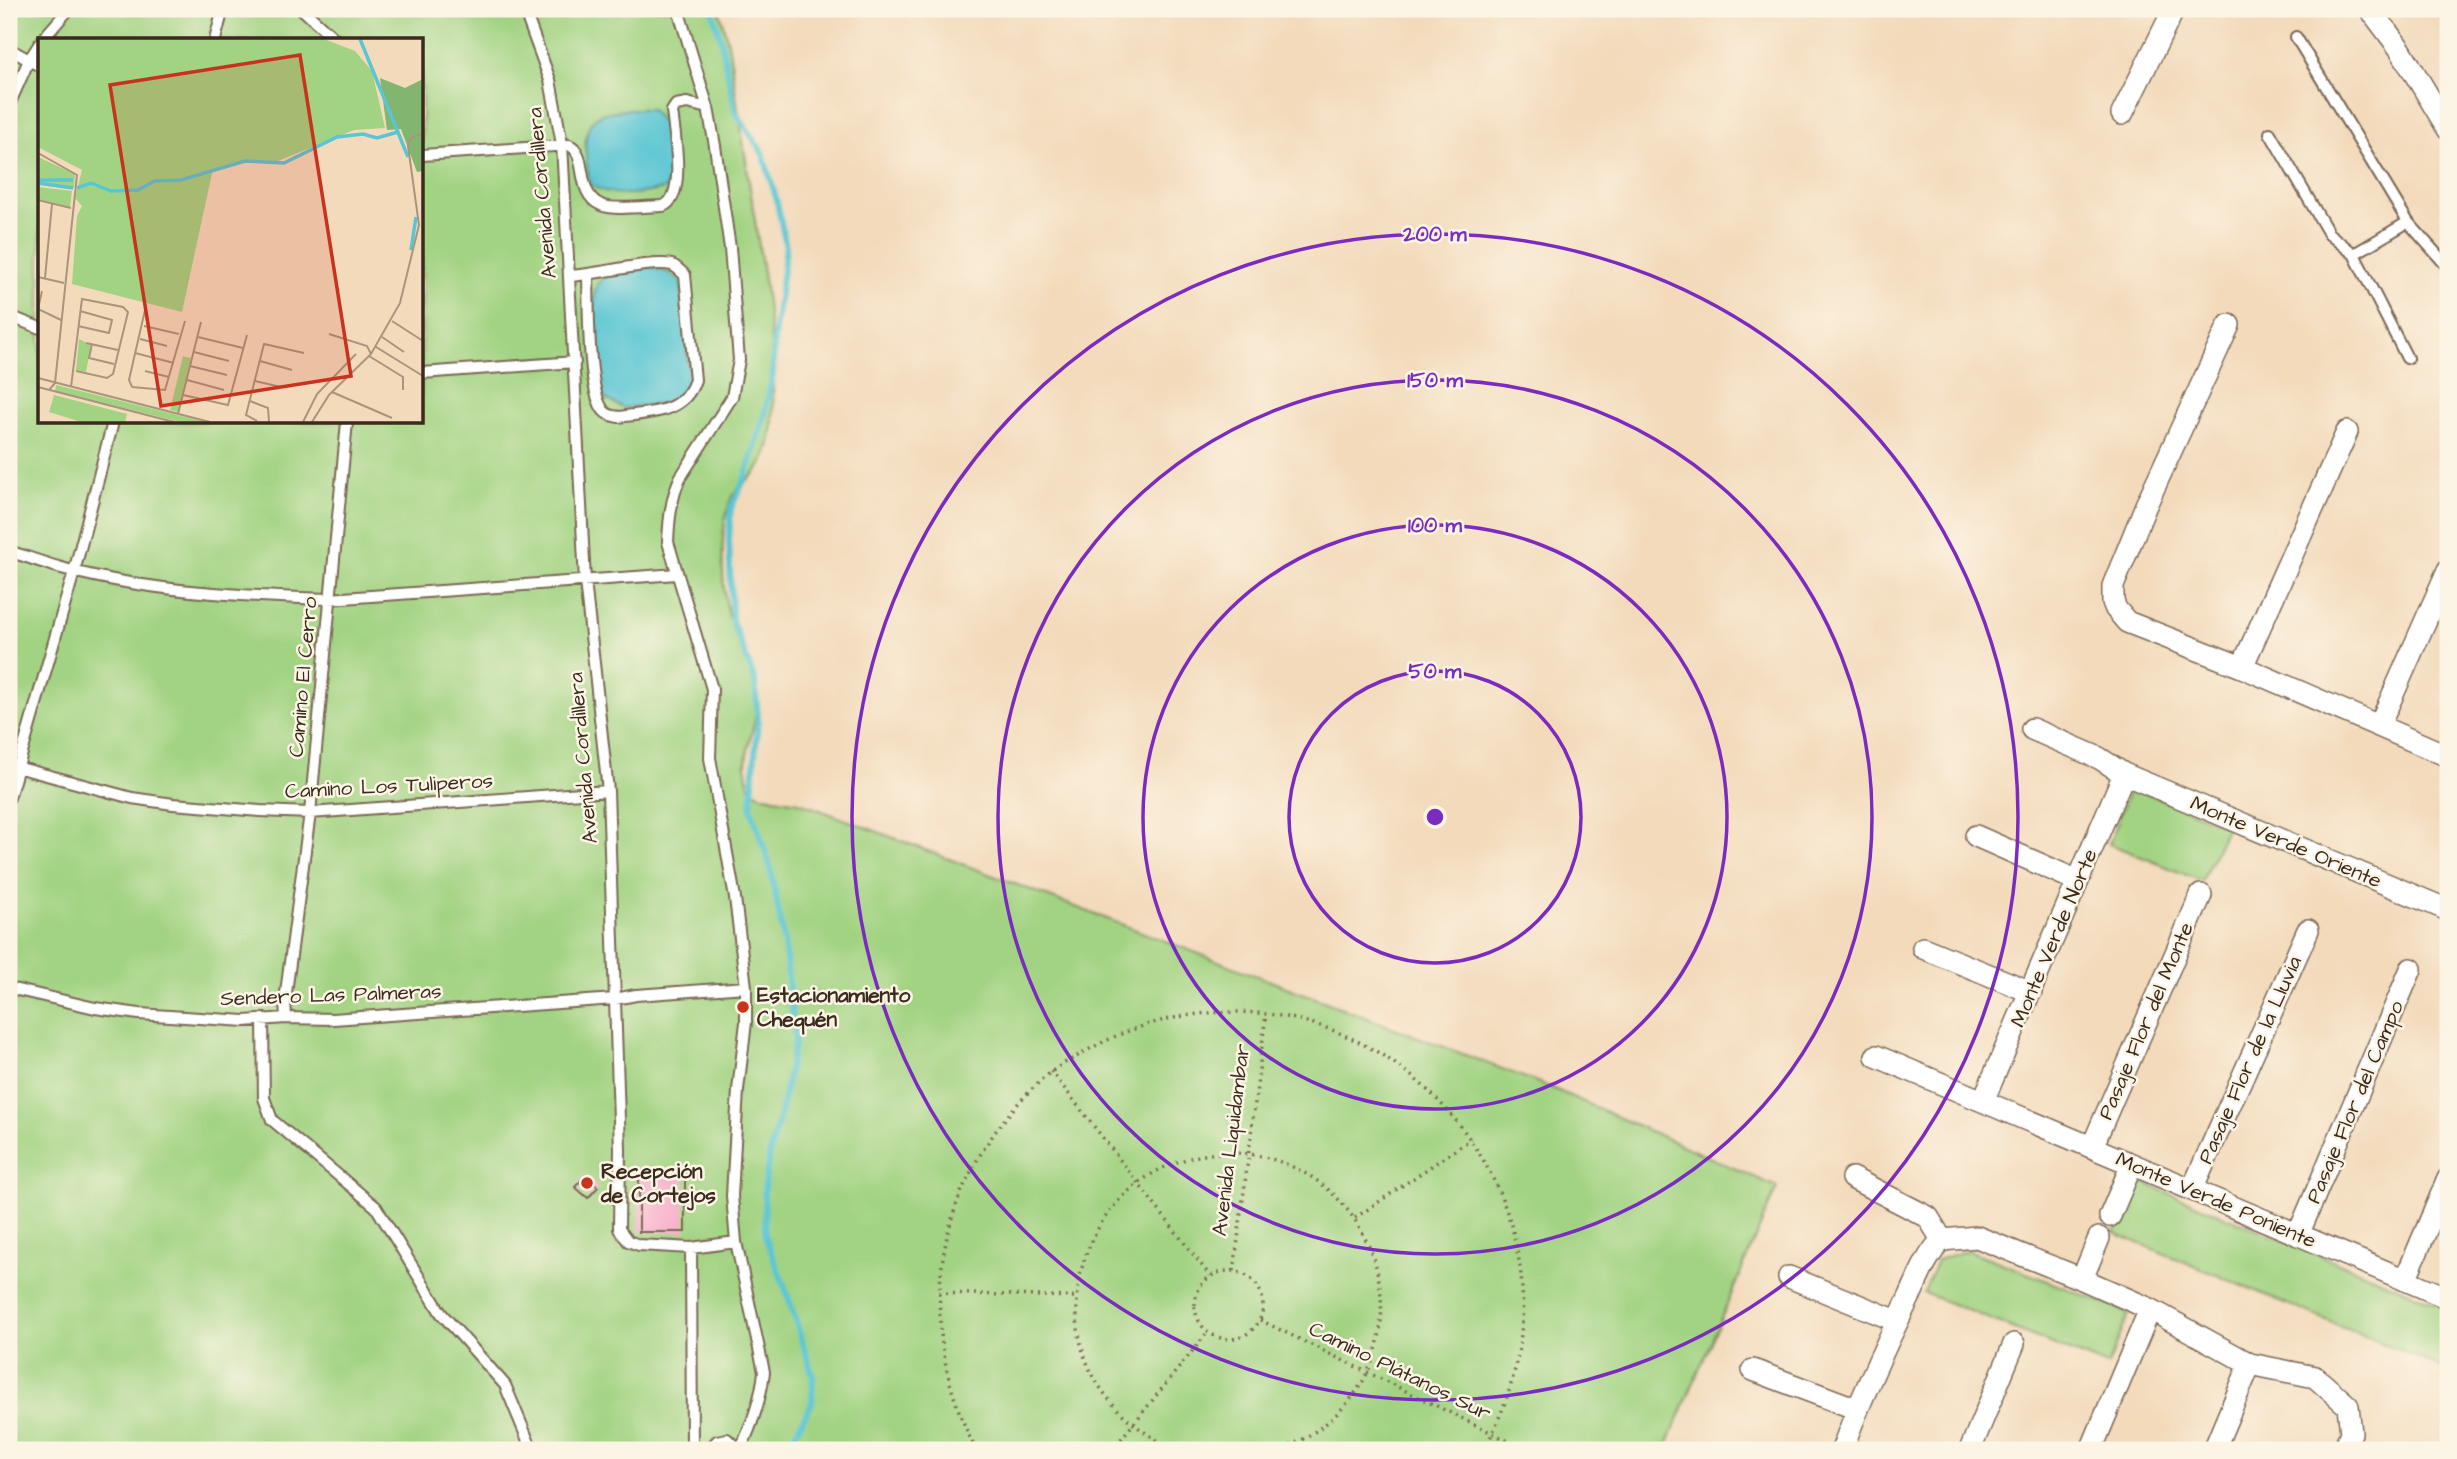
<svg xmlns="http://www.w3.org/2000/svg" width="2457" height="1459" font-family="'Architects Daughter',sans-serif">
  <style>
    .green { fill: #a2d382; stroke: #6e7e50; stroke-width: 2; fill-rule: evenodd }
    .water { fill: #5ac6d3; stroke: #4a7878; stroke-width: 2 }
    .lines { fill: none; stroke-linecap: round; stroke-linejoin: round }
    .stream { stroke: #5ac6d3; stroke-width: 6 }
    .building { fill: #f7a8c9 }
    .lane-casing { stroke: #7b6855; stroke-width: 14 }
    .street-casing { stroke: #7b6855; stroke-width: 24 }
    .path { stroke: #7b6855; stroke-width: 3.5; stroke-dasharray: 2 5; stroke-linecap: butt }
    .lane { stroke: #fff; stroke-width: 10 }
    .street { stroke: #fff; stroke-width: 21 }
    .ring { fill: none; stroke: #7b2cbf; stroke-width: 3.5 }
    .poi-dot { fill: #c8321e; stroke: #fcf5e5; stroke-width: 2.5 }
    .labels { text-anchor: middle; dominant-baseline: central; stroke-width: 5; stroke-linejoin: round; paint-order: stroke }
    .street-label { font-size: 21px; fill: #3b2a1e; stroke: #fcf5e5 }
    .poi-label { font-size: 21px; font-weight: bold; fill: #3b2a1e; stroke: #fcf5e5; text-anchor: start }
    .inset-river { fill: none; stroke: #5ac6d3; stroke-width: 3.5 }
    .inset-road { fill: none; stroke: #a9947c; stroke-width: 2 }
    .view { fill: #c8321e; fill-opacity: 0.15; stroke: #c8321e; stroke-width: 3.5 }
    .inset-edge { fill: none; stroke: #3b2a1e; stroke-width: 3.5 }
    .centre { fill: #7b2cbf; stroke: #fcf5e5; stroke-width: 3.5 }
    .ring-label { font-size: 21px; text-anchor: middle; font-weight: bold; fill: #7b2cbf; stroke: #fcf5e5; stroke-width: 5; stroke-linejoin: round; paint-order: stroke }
  </style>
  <rect width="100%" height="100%" fill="#fcf5e5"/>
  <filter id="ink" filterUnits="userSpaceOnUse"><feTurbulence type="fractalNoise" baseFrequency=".0143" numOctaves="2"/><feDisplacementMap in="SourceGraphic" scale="14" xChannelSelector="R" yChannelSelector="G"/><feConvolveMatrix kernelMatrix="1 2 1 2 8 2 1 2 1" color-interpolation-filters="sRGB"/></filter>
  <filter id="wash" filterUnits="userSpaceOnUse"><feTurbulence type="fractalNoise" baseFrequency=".00686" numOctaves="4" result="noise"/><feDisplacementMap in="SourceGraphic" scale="28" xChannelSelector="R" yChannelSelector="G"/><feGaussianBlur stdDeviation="1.57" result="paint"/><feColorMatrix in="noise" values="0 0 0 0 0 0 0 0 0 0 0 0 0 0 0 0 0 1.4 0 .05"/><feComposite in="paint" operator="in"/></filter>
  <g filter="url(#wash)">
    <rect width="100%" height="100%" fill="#f3dabb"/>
    <!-- green -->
    <path class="green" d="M9 9H719L728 42C737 102 746 161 755 221 764 276 772 328 773 384 774 414 776 452 753 475 741 486 732 491 728 508 719 540 721 603 735 634 744 653 756 671 758 693 760 722 737 759 750 787 754 797 788 800 799 802L1547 1086 1777 1187 1665 1450H9ZM40 40H422V422H40Z
      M2131 787 2227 826 2202 881 2109 844Z
      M2137 1180 2448 1308V1370L2114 1233Z
      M1968 1250 2129 1313 2108 1366 1924 1293 1937 1260Z"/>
    <!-- water -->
    <path class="water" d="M629 109H651C671 128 676 163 665 189 641 194 611 199 590 184 587 164 577 124 602 114 610 111 621 110 629 109Z
      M651 267 669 273 681 282 689 375 688 393 675 402 623 408 601 396C599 375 587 294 599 282 611 270 635 270 651 267Z"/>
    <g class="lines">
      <!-- stream -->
      <path class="stream" d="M712 9 721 40 735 111 763 154 776 198 786 247 774 338 773 374 763 421 746 476 731 508 729 540 732 621 755 680 758 718 751 808 770 866 784 941 795 1041 780 1115 770 1152 764 1189 765 1236 787 1293 813 1376 812 1403 786 1450"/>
    </g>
    <g id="blocks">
      <!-- building -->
      <path class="building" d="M639 1172H685V1232H639Z
        M586 1175 598 1187 588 1198 575 1187Z"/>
    </g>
  </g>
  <g filter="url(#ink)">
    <use href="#blocks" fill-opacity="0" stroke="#7b6855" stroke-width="2"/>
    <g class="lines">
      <!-- lane casing -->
      <g class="lane-casing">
        <path id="lane" d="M302 9 336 40
          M524 9 550 80 562 144 585 581 608 791 620 1149 619 1229 628 1241 639 1245 691 1248 736 1242
          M678 9 708 108 715 146 730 248 739 360 732 397 680 478C671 499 669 519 668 542L712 689 710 758 735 898 746 987V1022L738 1090 732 1196 736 1242 764 1372C761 1399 752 1425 740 1450
          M2296 37 2408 222 2448 267
          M42 40 69 9
          M215 40 223 9
          M9 49 40 66
          M9 105 29 60 40 43
          M2270 133 2329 234 2354 254 2407 358
          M422 155 569 145C589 153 574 193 601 205 613 211 648 206 663 206 687 197 674 132 672 111L676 105 687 103 708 108
          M2354 254 2408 222
          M569 276C596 275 650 260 672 265 677 267 681 272 685 275L695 380C684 414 650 412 619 417 614 416 608 416 604 411 587 392 589 305 588 276
          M9 316 40 328
          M422 373 575 362
          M9 551C27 557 46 564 65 569 151 592 240 596 329 599L677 574
          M9 765 132 798 173 804 260 811 310 813 608 791
          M9 798 74 572 113 422
          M9 988 95 1008 139 1014 245 1021 286 1018 333 1019 615 999 636 995 746 987
          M286 1018 285 1000 310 813 347 422
          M263 1019 264 1098 272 1120 376 1207 441 1313 505 1385 532 1450
          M691 1248 692 1450
          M709 1450 717 1441 727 1439 739 1450"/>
      </g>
      <!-- street casing -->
      <g class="street-casing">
        <path id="street" d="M2370 9 2400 49 2448 129
          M2122 114 2174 9
          M2229 325 2146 505 2113 586V602L2116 609 2127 622 2242 667 2448 756
          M2242 667 2347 432
          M2379 726 2448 570
          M2032 729 2099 758 2124 774 2448 910
          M1976 836 2078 881
          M1923 948 2031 992
          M1876 1056 2448 1298
          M1983 1101 2124 774
          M2092 1147 2201 895
          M1852 1178 1928 1217 1942 1240
          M2192 1190 2308 930
          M2110 1216 2132 1164
          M2298 1235 2411 969
          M1942 1240 1977 1237 2082 1279 2150 1309 2250 1364 2315 1377 2348 1406 2351 1433 2343 1450
          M1789 1277 1897 1321
          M2082 1279 2099 1238
          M2405 1280 2448 1179
          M1753 1370 1857 1409
          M1842 1450C1861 1397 1885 1346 1910 1296 1919 1276 1927 1255 1942 1240
          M1970 1450 2014 1344
          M2091 1450 2150 1309
          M2214 1450 2250 1364"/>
      </g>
      <!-- path -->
      <path class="path" d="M1051 1071 1210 1276
        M1355 1218 1471 1139
        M1234 1271 1266 1014
        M1195 1305a34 34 0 1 1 68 0a34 34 0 1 1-68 0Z
        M939 1293 1076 1297
        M1260 1320 1527 1450
        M976 1450C935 1370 927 1280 960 1195 979 1149 1011 1105 1050 1073 1059 1065 1071 1060 1081 1054 1128 1026 1180 1012 1234 1012 1398 1012 1532 1159 1522 1322 1519 1368 1505 1410 1484 1450
        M1112 1450 1208 1332
        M1176 1450C1122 1425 1080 1379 1077 1317 1075 1268 1093 1222 1130 1190 1156 1167 1188 1155 1222 1153 1254 1151 1286 1161 1313 1178 1385 1225 1406 1335 1348 1402 1329 1424 1307 1439 1280 1450"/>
      <!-- lane -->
      <use href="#lane" class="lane"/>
      <!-- street -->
      <use href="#street" class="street"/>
    </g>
  </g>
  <!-- distance rings -->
  <g class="ring">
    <circle cx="1435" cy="817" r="146"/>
    <circle cx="1435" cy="817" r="292"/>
    <circle cx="1435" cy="817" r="437"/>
    <circle cx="1435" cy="817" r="583"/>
  </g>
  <!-- markers -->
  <g class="poi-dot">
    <circle cx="743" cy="1007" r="7"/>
    <circle cx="587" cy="1183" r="7"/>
  </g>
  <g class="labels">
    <!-- street labels -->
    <g class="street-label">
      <text transform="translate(542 193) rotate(-95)">Avenida Cordillera</text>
      <text transform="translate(303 677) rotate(-85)">Camino El Cerro</text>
      <text transform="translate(583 758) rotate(-95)">Avenida Cordillera</text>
      <text transform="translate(389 786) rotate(-3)">Camino Los Tuliperos</text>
      <text transform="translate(2286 842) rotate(23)">Monte Verde Oriente</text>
      <text transform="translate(2054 938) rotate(-67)">Monte Verde Norte</text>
      <text transform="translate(331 995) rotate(-2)">Sendero Las Palmeras</text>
      <text transform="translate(2146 1021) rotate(-67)">Pasaje Flor del Monte</text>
      <text transform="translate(2250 1060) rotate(-66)">Pasaje Flor de la Lluvia</text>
      <text transform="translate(2355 1102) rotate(-67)">Pasaje Flor del Campo</text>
      <text transform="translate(1231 1140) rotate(-83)">Avenida Liquidambar</text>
      <text transform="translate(2216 1200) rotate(23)">Monte Verde Poniente</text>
      <text transform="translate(1400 1371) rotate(26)">Camino Plátanos Sur</text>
    </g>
    <!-- poi labels -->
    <g class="poi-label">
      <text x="757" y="995">Estacionamiento<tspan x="757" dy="24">Chequén</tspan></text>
      <text x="601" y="1171">Recepción<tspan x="601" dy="24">de Cortejos</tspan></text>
    </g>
  </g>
  <!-- overview -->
  <g transform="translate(38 38)">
    <rect width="385" height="385" fill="#f3dabb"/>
    <path d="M0 1H286L317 13 334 33 347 90 316 92 235 125 208 123 175 131 144 274 34 246 39 178 44 168 37 160 44 132 0 109ZM0 119 37 136 36 150 0 143ZM0 149 34 153 32 169 0 161ZM41 301 53 307 48 334 38 332ZM145 318 153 320 140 374 132 372ZM18 347 168 384H142L17 353ZM16 357 89 376 87 384H43L11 374Z" fill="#a2d382"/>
    <path d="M342 40 367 50 385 41V133L379 134 363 91 349 92Z" fill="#81b570"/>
    <path class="inset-river" d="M322 1 370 119M0 142H35M0 145 35 150M39 150 53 145 73 153 100 152 117 143 143 142 207 123 246 125 299 99 325 96 339 100 360 94M373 212 378 179"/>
    <path class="inset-road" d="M0 115 39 137 17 345 11 352M0 162 33 170M0 239 26 245M7 240 14 166M4 253 0 271 23 282M354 283 385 303M40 288 71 295 74 282 42 273M106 288 141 296M291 296 329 308 333 316M160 299 205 310M344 299 366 314M102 301 129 308M48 305 80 312M54 306 51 320 76 326M338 309 385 338M156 314 191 323M97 315 136 325M331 318 365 339V352M222 323 254 332M152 328 189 337M107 333 131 339M0 340 172 384M149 342 186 352M217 343 243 349M0 349 136 384M33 349 44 261 85 269 90 274 75 336 69 340 38 333M94 349 127 352 147 283M94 349 91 342 107 272M294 354 354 380M145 357 190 367 209 297M212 363 230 370 231 384M140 376 163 284M219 383 208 377 226 306 266 315M265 384 279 356 318 316M274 384 291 357 333 316 362 265 381 187 370 108 373 100 385 95"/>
    <path class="view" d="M262 17 313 338 123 368 72 47Z"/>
    <rect width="385" height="385" class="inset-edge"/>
  </g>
  <circle cx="1435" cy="817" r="10" class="centre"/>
  <g class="ring-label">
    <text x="1435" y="241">200 m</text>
    <text x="1435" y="387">150 m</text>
    <text x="1435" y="532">100 m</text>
    <text x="1435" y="678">50 m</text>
  </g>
  <!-- margin -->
  <rect width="2457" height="1459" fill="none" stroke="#fcf5e5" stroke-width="35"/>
</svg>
